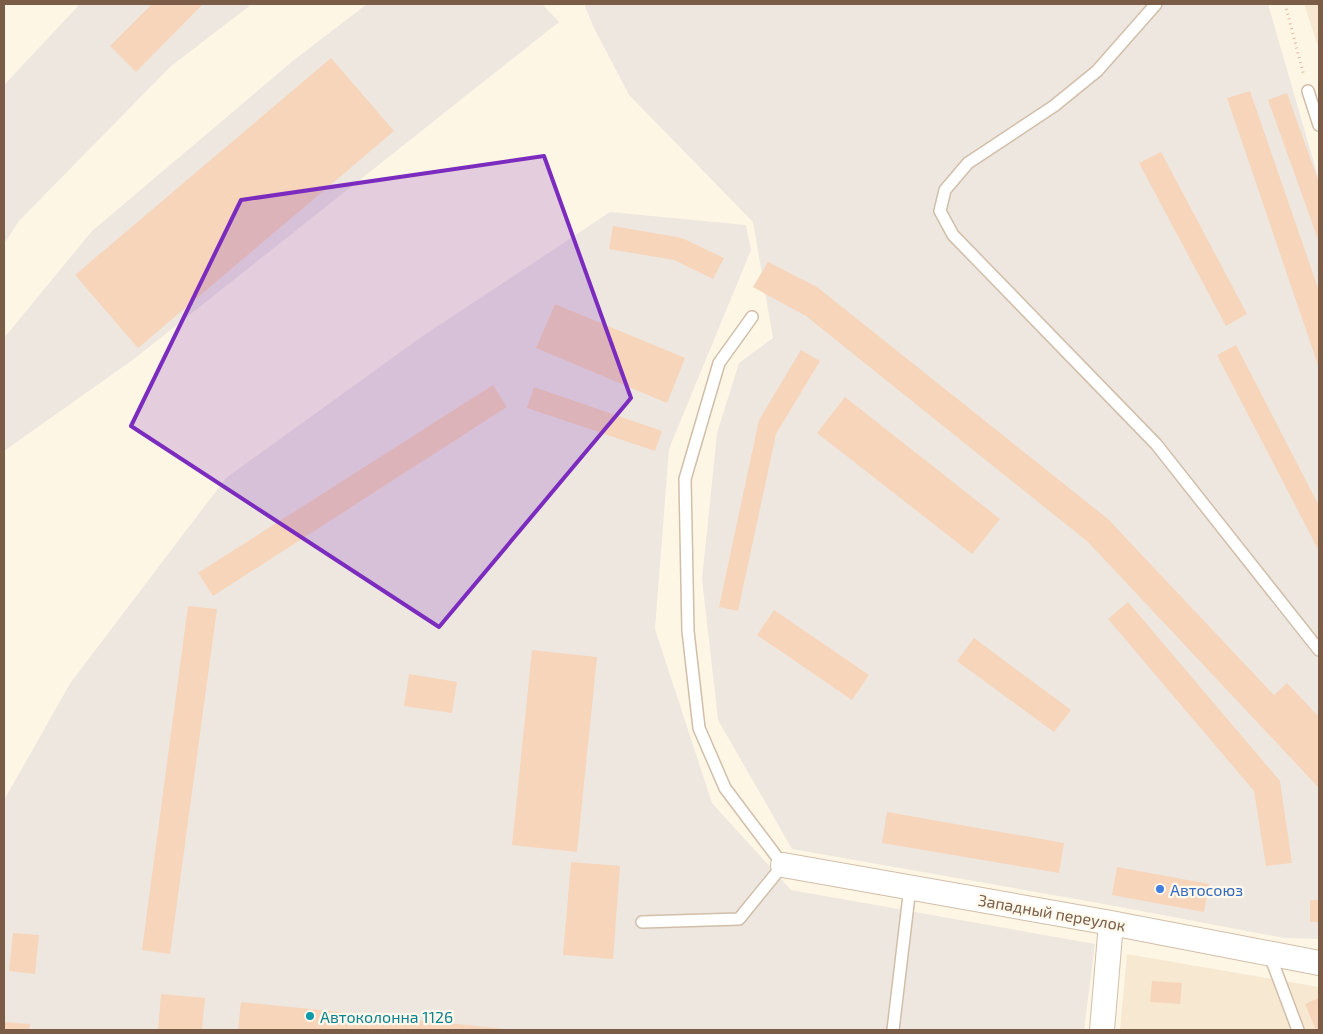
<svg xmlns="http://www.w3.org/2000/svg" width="1323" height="1034" font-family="'Exo 2',sans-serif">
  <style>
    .residential { fill: #f7e8d2 }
    .industrial { fill: #eee7df }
    .building { fill: #f6d5ba }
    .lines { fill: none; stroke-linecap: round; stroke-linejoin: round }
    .lane-casing { stroke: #d1bea9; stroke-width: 14 }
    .street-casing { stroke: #d1bea9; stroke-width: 26 }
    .path { stroke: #dcb99c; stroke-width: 3; stroke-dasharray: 1 4; stroke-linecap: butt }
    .lane { stroke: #fff; stroke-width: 11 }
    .street { stroke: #fff; stroke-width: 24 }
    .marked { fill: #7b2cbf; fill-opacity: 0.2; stroke: #7b2cbf; stroke-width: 4; stroke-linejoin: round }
    .shop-dot { fill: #3f7fe0; stroke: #fff9ed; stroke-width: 2 }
    .culture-dot { fill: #0f9aa8; stroke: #fff9ed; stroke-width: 2 }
    .labels { text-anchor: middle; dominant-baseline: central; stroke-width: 4.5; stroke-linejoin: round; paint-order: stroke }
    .shop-label { font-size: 16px; fill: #366cbe; stroke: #fff9ed; text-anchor: start }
    .street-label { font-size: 16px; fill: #7a5c47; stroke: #fff9ed }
    .culture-label { font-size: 16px; fill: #0d838f; stroke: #fff9ed; text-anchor: start }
  </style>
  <rect width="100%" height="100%" fill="#fef6e5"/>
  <!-- residential -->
  <path class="residential" d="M1304 4H1319V49Z
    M1127 954 1319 987V1030H1120Z"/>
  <!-- industrial -->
  <path class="industrial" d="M80 4H252L170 67 19 221 4 244V85Z
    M367 4H542L559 22 134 359 4 451V338L92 231 294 60Z
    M584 4H1268L1319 180V939L1284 938 1104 904 792 849 718 720 702 579 717 433 739 363 773 338 753 222 629 95 593 26Z
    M610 212 746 225 751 250 669 449 655 629 712 803 791 890 1095 944 1084 1030H4V800L71 682 226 478 424 335Z"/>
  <!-- building -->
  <path class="building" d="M152 4H203L136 72 110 46Z
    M331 58 394 131 138 348 75 275Z
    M1250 91 1319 291V368L1227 98Z
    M1287 93 1319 183V242L1268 100Z
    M1161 152 1247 314 1226 326 1139 163Z
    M613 226 682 238 724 258 713 279 674 260 609 249Z
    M768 262 817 287 1108 519 1274 695 1287 683 1319 717V788L1088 542 806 316 753 287Z
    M555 304 685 358 667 403 536 348Z
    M1236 345 1319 506V551L1217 355Z
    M801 350 820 361 776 434 738 611 719 607 759 420Z
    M493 385 507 407 213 596 198 573Z
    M534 387 662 431 655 451 527 408Z
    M845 397 1000 519 972 554 817 433Z
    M1128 602 1280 781 1292 863 1266 866 1254 791 1108 619Z
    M188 606 217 609 170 954 142 950Z
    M774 610 869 675 852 700 757 635Z
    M974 638 1071 710 1054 732 957 661Z
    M532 650 597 657 577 852 512 845Z
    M409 674 457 682 452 713 404 706Z
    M887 812 1064 843 1059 873 882 843Z
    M571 862 620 866 613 959 563 955Z
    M1117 867 1209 884 1204 912 1112 895Z
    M1310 900H1319V922H1310Z
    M13 933 39 935 35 974 9 971Z
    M1152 981 1182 983 1180 1004 1150 1002Z
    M161 994 205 998 202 1030H158Z
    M1319 998V1030H1316L1305 1004Z
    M241 1002 506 1029V1030H238Z
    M4 1022 30 1024 29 1030H4Z"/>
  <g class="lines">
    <!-- lane casing -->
    <g class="lane-casing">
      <path id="lane" d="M1156 4 1097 71 1054 106 968 163 945 190 940 211 953 235 1156 444 1319 650
        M1308 91 1319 125
        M642 922 739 919 783 865 725 788 699 728 688 631 685 479 719 363 752 317
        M1269 953 1298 1030
        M893 1030 910 887"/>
    </g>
    <!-- street casing -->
    <g class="street-casing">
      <path id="street" d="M783 865 1111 923 1319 963
        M1102 1030 1111 923"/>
    </g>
    <!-- path -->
    <path class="path" d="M1285 4 1304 76"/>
    <!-- lane -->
    <use href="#lane" class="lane"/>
    <!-- street -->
    <use href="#street" class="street"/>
  </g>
  <!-- marked area -->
  <path class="marked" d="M544 156 631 398 439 627 131 426 241 200Z"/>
  <!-- markers -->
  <circle class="shop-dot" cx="1160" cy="889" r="5"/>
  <circle class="culture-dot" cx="310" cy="1016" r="5"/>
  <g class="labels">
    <!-- shop labels -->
    <g class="shop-label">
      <text x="1170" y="889">Автосоюз</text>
    </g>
    <!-- street labels -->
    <g class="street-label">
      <text transform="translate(1052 912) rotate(10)">Западный переулок</text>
    </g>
    <!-- culture labels -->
    <g class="culture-label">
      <text x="320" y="1016">Автоколонна 1126</text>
    </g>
  </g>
  <!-- border -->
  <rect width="1323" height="1034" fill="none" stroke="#7a5c47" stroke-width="10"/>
</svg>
